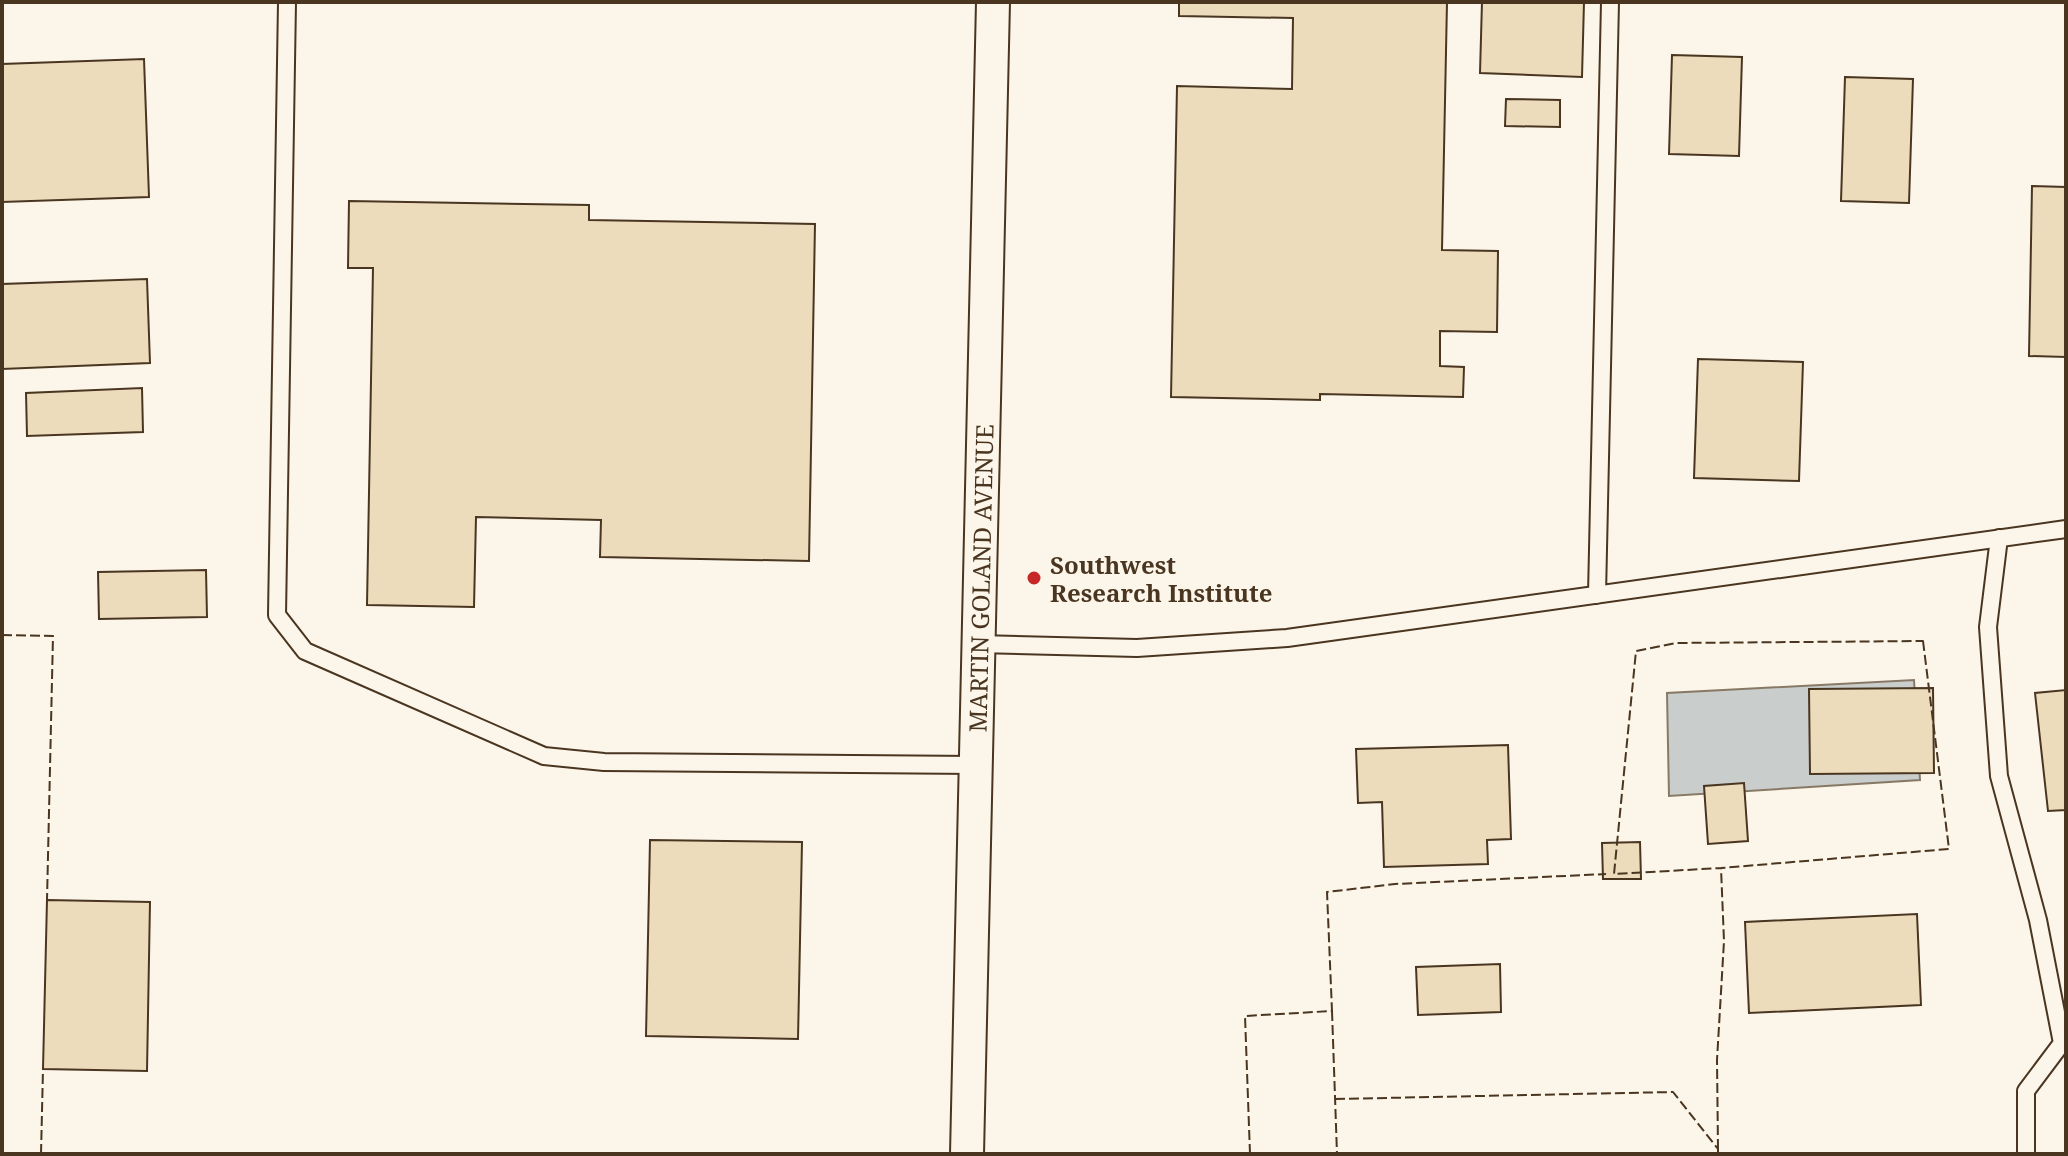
<svg xmlns="http://www.w3.org/2000/svg" width="2068" height="1156" font-family="'Noto Serif',serif">
  <style>
    .water { fill: #c9cecd; stroke: #887966; stroke-width: 2 }
    .building { fill: #ecdcbc; stroke: #4a3520; stroke-width: 2 }
    .lines { fill: none; stroke-linecap: round; stroke-linejoin: round }
    .service-casing { stroke: #4a3520; stroke-width: 20 }
    .minor-casing { stroke: #4a3520; stroke-width: 36 }
    .service { stroke: #fbf6e9; stroke-width: 16 }
    .minor { stroke: #fbf6e9; stroke-width: 32 }
    .fence { stroke: #4a3520; stroke-width: 2; stroke-dasharray: 10 4; stroke-linecap: butt }
    .poi-dot { fill: #c62828; stroke: #fbf6e9; stroke-width: 3 }
    .labels { text-anchor: middle; dominant-baseline: central; stroke-width: 6; stroke-linejoin: round; paint-order: stroke }
    .poi-label { font-size: 24px; font-weight: bold; fill: #4a3520; stroke: #fbf6e9; text-anchor: start }
    .street-label { font-size: 24px; fill: #4a3520; stroke: #fbf6e9 }
  </style>
  <rect width="100%" height="100%" fill="#fbf6e9"/>
  <!-- water -->
  <path class="water" d="M1914 680 1920 780 1669 796 1667 693Z"/>
  <!-- building -->
  <path class="building" d="M1179 2H1447L1442 250 1498 251 1497 332 1440 331V366L1464 367 1463 397 1320 394V400L1171 397 1177 86 1292 89 1293 18 1179 16Z
    M1482 2H1584L1582 77 1480 73Z
    M1672 55 1742 57 1739 156 1669 154Z
    M144 59 149 197 2 202V64Z
    M1845 77 1913 79 1909 203 1841 201Z
    M1506 99 1560 100V127L1505 126Z
    M2032 186 2066 187V357L2029 356Z
    M349 201 589 205V220L815 224 809 561 600 557 601 520 476 517 474 607 367 605 373 268H348Z
    M147 279 150 363 2 369V284Z
    M1698 359 1803 362 1799 481 1694 478Z
    M142 388 143 432 27 436 26 393Z
    M206 570 207 617 99 619 98 572Z
    M1933 688 1934 773 1810 774 1809 689Z
    M2066 690V810L2048 811 2035 693Z
    M1508 745 1511 839 1487 840 1488 864 1384 867 1382 802 1358 803 1356 749Z
    M1744 783 1748 841 1708 844 1704 786Z
    M650 840 802 842 798 1039 646 1036Z
    M1640 842 1641 879H1603L1602 843Z
    M47 900 150 902 147 1071 43 1069Z
    M1917 914 1921 1005 1749 1013 1745 922Z
    M1500 964 1501 1012 1418 1015 1416 967Z"/>
  <g class="lines">
    <!-- service casing -->
    <g class="service-casing">
      <path id="service" d="M287 2 277 615 305 651 544 756 604 762 975 765
        M1999 538 1988 627 1999 776 2038 920 2062 1043 2026 1091V1154
        M1597 595 1610 2
        M978 644 1137 648 1287 638 2066 529"/>
    </g>
    <!-- minor casing -->
    <g class="minor-casing">
      <g id="minor">
        <path id="s1" d="M967 1154 993 2"/>
      </g>
    </g>
    <!-- service -->
    <use href="#service" class="service"/>
    <!-- minor -->
    <use href="#minor" class="minor"/>
    <!-- fence -->
    <path class="fence" d="M2 635 53 636 47 900
      M1923 641 1949 849 1721 868 1614 874 1636 651 1676 643Z
      M1332 1011 1337 1154
      M1335 1099 1673 1092 1718 1149V1154
      M1718 1149 1717 1060 1724 941 1721 868
      M41 1154 43 1069
      M1250 1154 1245 1016 1332 1011 1327 892 1395 884 1606 874"/>
  </g>
  <!-- markers -->
  <circle class="poi-dot" cx="1034" cy="578" r="8"/>
  <g class="labels">
    <!-- poi labels -->
    <g class="poi-label">
      <text x="1050" y="564">Southwest<tspan x="1050" dy="28">Research Institute</tspan></text>
    </g>
    <!-- street labels -->
    <g class="street-label">
      <text stroke="none"><textPath href="#s1" startOffset="576">MARTIN GOLAND AVENUE</textPath></text>
    </g>
  </g>
  <!-- border -->
  <rect width="2068" height="1156" fill="none" stroke="#4a3520" stroke-width="8"/>
</svg>
